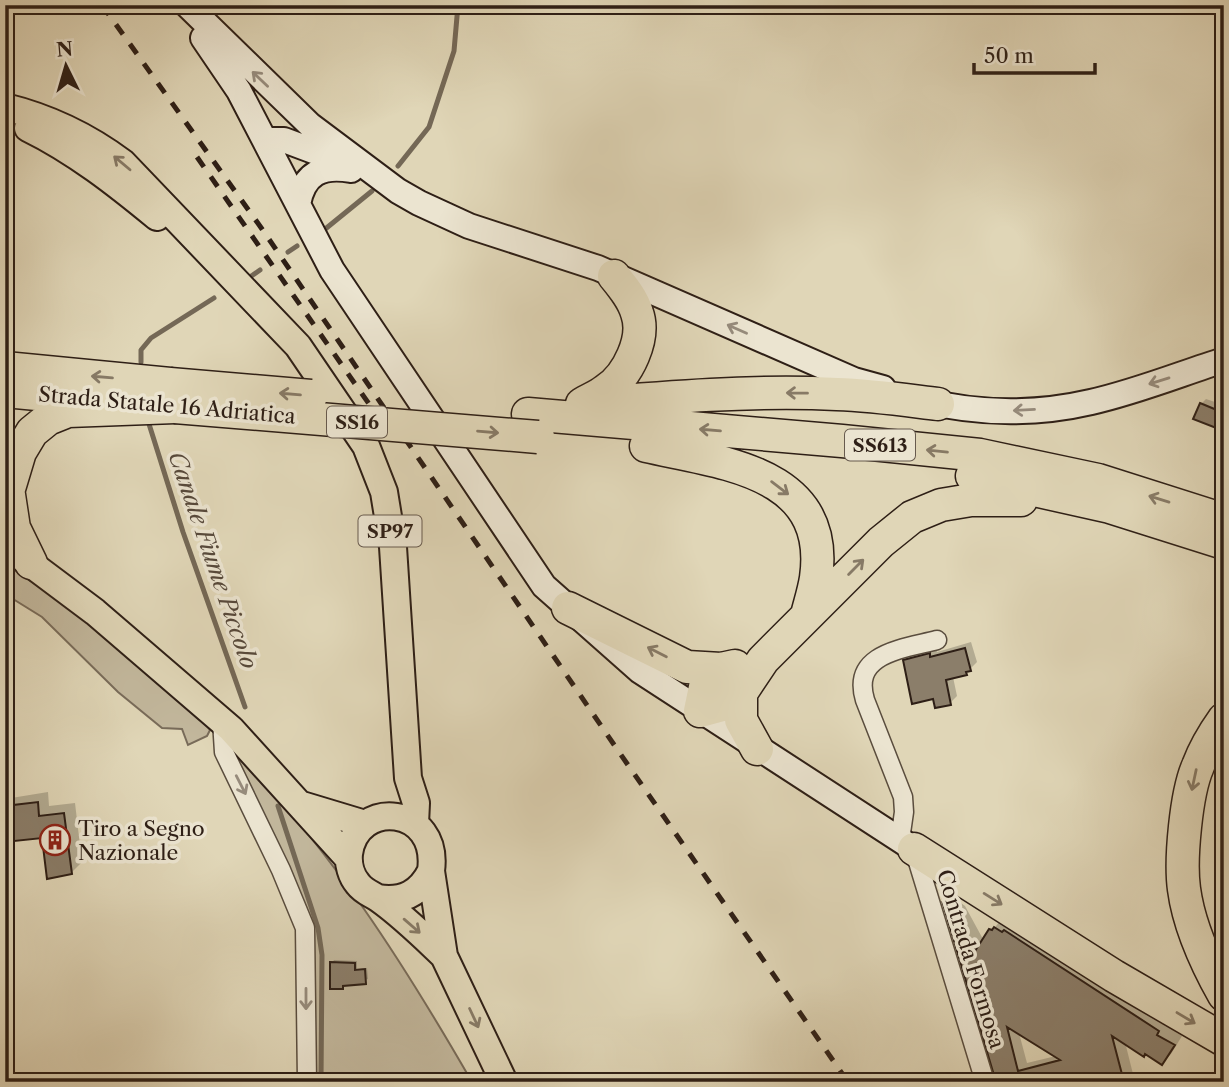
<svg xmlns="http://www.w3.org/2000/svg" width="1229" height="1087" font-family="'Libre Caslon Text',serif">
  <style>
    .green { fill: #c2b79c; stroke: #786b59; stroke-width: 2 }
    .shadow { fill: #0003; fill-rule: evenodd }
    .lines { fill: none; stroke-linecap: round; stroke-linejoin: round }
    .stream { stroke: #746856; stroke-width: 5 }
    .building { fill: #8b7e6a; stroke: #2e1f16; stroke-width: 2; fill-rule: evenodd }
    .street-casing { stroke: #5a4d3e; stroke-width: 21 }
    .secondary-casing { stroke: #2e1f16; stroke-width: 28 }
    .primary-casing { stroke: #2e1f16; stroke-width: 30 }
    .highway-casing { stroke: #2e1f16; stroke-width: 35 }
    .street { stroke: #ebe4d0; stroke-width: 18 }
    .secondary { stroke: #ebe4d0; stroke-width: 24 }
    .primary { stroke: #e0d6b7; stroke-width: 26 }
    .highway { stroke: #e0d6b7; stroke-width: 32 }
    .rail { stroke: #2e1f16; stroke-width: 5; stroke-dasharray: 12 12; stroke-linecap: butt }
    .highway-bridge-casing { stroke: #2e1f16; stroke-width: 35; stroke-linecap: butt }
    .highway-bridge { stroke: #e0d6b7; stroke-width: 32 }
    .oneway { stroke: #968b7c }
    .oneway2 { stroke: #877a66 }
    .labels { text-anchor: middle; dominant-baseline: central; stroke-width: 7; stroke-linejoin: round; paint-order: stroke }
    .shield { fill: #ebe4d0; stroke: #675a4e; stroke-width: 2 }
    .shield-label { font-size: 19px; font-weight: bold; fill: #2e1f16 }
    .street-label { font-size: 21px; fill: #2e1f16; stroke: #ebe4d0 }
    .poi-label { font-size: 21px; fill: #2e1f16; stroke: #ebe4d0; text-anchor: start }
    .water-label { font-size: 23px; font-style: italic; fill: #57493b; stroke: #ebe4d0 }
  </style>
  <rect width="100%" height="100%" fill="#e0d6b7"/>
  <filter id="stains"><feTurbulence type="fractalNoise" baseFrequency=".00286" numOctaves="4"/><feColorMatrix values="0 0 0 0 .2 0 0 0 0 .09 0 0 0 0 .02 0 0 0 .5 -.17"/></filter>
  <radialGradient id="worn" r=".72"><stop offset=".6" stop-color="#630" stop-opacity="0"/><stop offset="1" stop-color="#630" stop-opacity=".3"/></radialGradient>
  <!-- green -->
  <path class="green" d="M5 564 71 608 203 721 210 730 207 736 188 745 182 729 162 728 118 692 42 617 5 594Z
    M235 751C331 849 404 964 472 1082H311V963L233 752Z"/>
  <!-- shadow -->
  <path class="shadow" d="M1206 399 1224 405V432L1196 418 1201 404Z
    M971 642 977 662 966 673 953 677 957 696 950 703 934 697 905 661 912 654 936 648 937 652Z
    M48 792 49 806 75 803 82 862 71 873 44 836 5 840V799Z
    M953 897 965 906 984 941 1000 921 1167 1022 1165 1025 1182 1036 1171 1054 1162 1063 1125 1042 1135 1082H997L945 905ZM1019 1033 1056 1056 1027 1063Z
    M334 960 357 961V969L367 968 368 979 342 987 332 963Z"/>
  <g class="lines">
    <!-- stream -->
    <path class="stream" d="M398 166 429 127 454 51 458 5
      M324 230 372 191
      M288 252 297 246
      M250 277 260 270
      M141 362V350L151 338 214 298
      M149 424 183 532 245 707
      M278 806 318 928 322 955 321 1082"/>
  </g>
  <!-- building -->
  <path class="building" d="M1200 403 1224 413V431L1193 419Z
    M965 648 971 671 966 672 967 675 946 680 951 705 935 708 933 699 912 704 903 660 930 653V657Z
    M38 802 39 816 64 813 72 874 47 879 42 838 5 842V806Z
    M943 904 956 915 975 951 989 929 992 930 994 927 1002 932 1004 930 1159 1031 1157 1035 1175 1045 1162 1065 1145 1054 1144 1057 1112 1036 1124 1082H996ZM1007 1027 1060 1060 1018 1071Z
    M330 962 355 963V970L365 969 366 984 343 986V989H330Z"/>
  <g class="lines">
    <!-- street casing -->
    <g class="street-casing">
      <path id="street" d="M222 721 224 752 281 870 305 928 307 1082
        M900 840 904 812 903 797 865 700C851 653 903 649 937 640
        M914 849 985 1082"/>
    </g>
    <!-- secondary casing -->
    <g class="secondary-casing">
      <path id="secondary" d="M187 5 310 125 398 191 419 203 469 226 598 268 854 380 883 388
        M203 38 239 91 332 270 544 586 640 671 914 849
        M266 140H284L348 164
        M298 204C304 173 322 165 351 170
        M921 400C977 414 1035 415 1091 402 1136 392 1180 374 1224 360"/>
    </g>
    <!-- primary casing -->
    <g class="primary-casing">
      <path id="primary" d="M5 107C50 118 87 136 123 163L298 346 366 446 384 492 393 547 408 778 416 803 415 824
        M28 128C75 151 117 184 157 217
        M15 552 95 612 231 729 348 858
        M302 805 365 824
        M378 898C403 902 420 893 431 871
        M444 956C424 937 403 916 379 899 372 894 364 892 358 884 351 876 348 864 349 854 356 798 440 805 431 871L444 956 504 1082"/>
    </g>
    <!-- highway casing -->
    <g class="highway-casing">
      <path id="highway" d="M5 368 170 384
        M5 391 90 399
        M582 404C590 399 599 396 606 390 628 376 646 338 637 313 633 299 623 287 614 276
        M585 404C668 397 753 390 837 394 871 395 905 400 938 404
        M528 414 842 441 980 455 1098 480 1224 520
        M646 446C722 463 831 471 816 578 814 591 810 603 807 615
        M972 476 1110 507 1224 543
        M9 495 14 528 31 563
        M5 502 20 452 32 432 48 419 68 411 175 407
        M568 608 687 667 721 669 735 666
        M721 669 705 687 700 711 722 705 741 693 763 660 881 542 912 517 941 505 971 500H1021
        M741 693V720L757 749
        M1224 719C1214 733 1204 750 1198 766 1186 793 1180 860 1184 889 1189 927 1206 963 1224 995
        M914 849 1114 976 1224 1040"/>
    </g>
    <!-- street -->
    <use href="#street" class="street"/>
    <!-- secondary -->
    <use href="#secondary" class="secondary"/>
    <!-- primary -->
    <use href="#primary" class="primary"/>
    <!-- highway -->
    <use href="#highway" class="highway"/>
    <!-- rail -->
    <path class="rail" d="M102 5 262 229 619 752 848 1082
      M197 157 383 424"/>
    <!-- highway-bridge casing -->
    <g class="highway-bridge-casing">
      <path id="highway-bridge" d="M170 384 311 396
        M175 407 538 437"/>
    </g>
    <!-- highway-bridge -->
    <use href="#highway-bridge" class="highway-bridge"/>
  </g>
  <!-- one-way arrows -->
  <defs><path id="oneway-shaft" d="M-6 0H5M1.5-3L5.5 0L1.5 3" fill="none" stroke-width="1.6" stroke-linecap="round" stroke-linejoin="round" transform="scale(1.75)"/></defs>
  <g class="oneway">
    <use href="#oneway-shaft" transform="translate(260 79) rotate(-136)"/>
    <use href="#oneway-shaft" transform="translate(737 329) rotate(-156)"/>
    <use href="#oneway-shaft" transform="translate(1159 381) rotate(163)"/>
    <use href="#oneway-shaft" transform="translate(1024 410) rotate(177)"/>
    <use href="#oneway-shaft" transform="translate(241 785) rotate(63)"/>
    <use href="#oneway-shaft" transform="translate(306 999) rotate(90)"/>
  </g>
  <g class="oneway2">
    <use href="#oneway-shaft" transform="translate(122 163) rotate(-140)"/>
    <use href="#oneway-shaft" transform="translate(102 377) rotate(-175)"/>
    <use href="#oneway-shaft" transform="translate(797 393) rotate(-179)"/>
    <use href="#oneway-shaft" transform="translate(290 394) rotate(-175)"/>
    <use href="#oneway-shaft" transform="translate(710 430) rotate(-175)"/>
    <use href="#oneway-shaft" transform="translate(488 432) rotate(5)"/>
    <use href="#oneway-shaft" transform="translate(937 451) rotate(-174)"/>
    <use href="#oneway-shaft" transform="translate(780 488) rotate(37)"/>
    <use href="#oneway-shaft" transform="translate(1159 499) rotate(-163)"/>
    <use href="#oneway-shaft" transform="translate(856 567) rotate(-45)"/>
    <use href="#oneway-shaft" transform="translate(657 652) rotate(-153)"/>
    <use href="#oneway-shaft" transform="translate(1194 780) rotate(102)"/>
    <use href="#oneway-shaft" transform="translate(993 899) rotate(32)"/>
    <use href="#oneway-shaft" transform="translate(412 926) rotate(41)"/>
    <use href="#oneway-shaft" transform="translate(474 1018) rotate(65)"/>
    <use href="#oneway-shaft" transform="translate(1186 1018) rotate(31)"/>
  </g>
  <!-- icons -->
  <defs>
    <g id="building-ring" transform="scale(1.575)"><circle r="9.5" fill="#ebe4d0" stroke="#8f2418" stroke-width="1.5"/><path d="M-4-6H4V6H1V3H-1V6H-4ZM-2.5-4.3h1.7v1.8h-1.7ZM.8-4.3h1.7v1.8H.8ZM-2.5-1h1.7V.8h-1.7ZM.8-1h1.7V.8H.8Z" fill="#8f2418"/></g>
  </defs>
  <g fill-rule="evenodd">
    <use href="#building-ring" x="55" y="840"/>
  </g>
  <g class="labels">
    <!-- shield labels -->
    <g class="shield">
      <rect x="327" y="406.5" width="60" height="31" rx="5"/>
      <rect x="845" y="429.5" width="70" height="31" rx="5"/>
      <rect x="358.5" y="515.5" width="63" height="31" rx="5"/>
    </g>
    <g class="shield-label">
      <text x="357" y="422">SS16</text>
      <text x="880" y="445">SS613</text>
      <text x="390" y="531">SP97</text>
    </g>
    <!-- street labels -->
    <g class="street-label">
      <text transform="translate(167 405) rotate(5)">Strada Statale 16 Adriatica</text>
      <text transform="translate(971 959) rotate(73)">Contrada Formosa</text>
    </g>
    <!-- poi labels -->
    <g class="poi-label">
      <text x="78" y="828">Tiro a Segno<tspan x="78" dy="24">Nazionale</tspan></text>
    </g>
    <!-- water labels -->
    <g class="water-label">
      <text transform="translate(213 560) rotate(71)">Canale Fiume Piccolo</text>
    </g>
  </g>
  <!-- margin -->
  <rect width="1229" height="1087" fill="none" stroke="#e0d6b7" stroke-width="28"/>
  <rect x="7" y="7" width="1215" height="1073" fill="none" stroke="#2e1f16" stroke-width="3.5"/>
  <rect x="14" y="14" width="1201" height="1059" fill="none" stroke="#2e1f16" stroke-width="2"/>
  <!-- north arrow -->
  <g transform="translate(66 66) rotate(355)" stroke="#ebe4d0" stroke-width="5" paint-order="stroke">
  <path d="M0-5L12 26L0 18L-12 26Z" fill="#2e1f16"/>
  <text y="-10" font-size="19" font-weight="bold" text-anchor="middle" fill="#2e1f16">N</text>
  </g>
  <!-- scale -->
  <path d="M974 63v10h121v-10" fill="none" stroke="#2e1f16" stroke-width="3.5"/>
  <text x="984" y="63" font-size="21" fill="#2e1f16" stroke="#ebe4d0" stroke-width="5" paint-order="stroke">50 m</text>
  <rect width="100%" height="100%" filter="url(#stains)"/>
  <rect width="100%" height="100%" fill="url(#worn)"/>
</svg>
